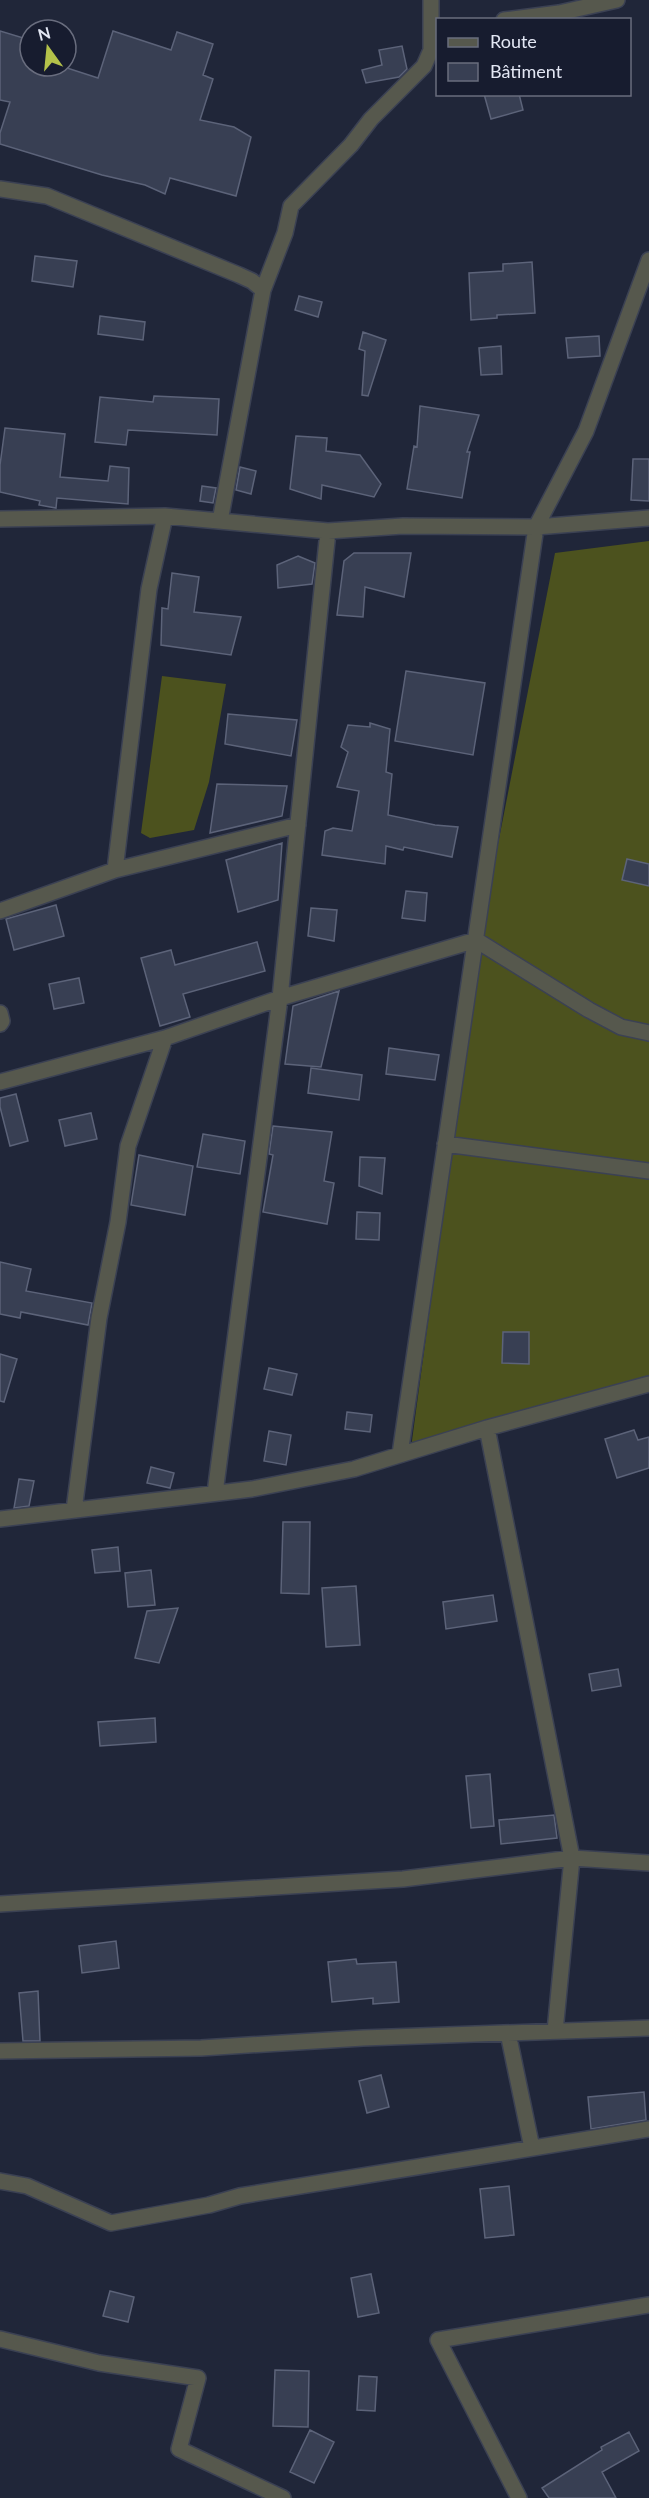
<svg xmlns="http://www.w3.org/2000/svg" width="649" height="2498" font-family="Lato,sans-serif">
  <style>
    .grass { fill: #4c521e }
    .building { fill: #383f53; stroke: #5c6379; stroke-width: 1.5 }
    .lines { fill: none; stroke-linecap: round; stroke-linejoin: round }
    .street-casing { stroke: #3b4153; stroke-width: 18 }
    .street { stroke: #56584d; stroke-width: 15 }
  </style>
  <rect width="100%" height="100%" fill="#202639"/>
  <!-- grass -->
  <path class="grass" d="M649 541V1392L411 1448 480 936 555 553Z
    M162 676 226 684 209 782 194 830 150 838 141 833Z"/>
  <!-- building -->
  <path class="building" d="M0 31 30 40V66H61L98 78 113 31 171 50 177 32 213 44 203 75 213 79 200 120 234 127 251 137 236 196 170 178 165 194 145 185 102 175 0 144V133L10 102 0 100Z
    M402 46 407 69 399 77 366 83 362 70 382 65 379 50Z
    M484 94H519L523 110 491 119Z
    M35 256 77 261 73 287 32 281Z
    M532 262 535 313 497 315V318L471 320 469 273 503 271V264Z
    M299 296 322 302 318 317 295 310Z
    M100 316 145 322 143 340 98 334Z
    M363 332 386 340 368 396 362 395 365 351 359 349Z
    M599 336 600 356 568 358 566 338Z
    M501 346 502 374 481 375 479 348Z
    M154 396 219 399 217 435 128 430 126 445 95 442 100 397 153 402Z
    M420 406 479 415 467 452H470L462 498 407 489 414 446 417 447Z
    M5 428 65 434 60 477 108 481 110 466 129 468 128 504 57 498 56 508 39 505 40 501 0 492V465Z
    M296 436 327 438 326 451 360 455 381 484 374 497 322 485 321 499 290 489Z
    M633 459H649V501L631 500Z
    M240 467 256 471 251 494 236 490Z
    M202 486 216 488 213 503 200 501Z
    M354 553H411L404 597 365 587 363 617 337 615 344 561Z
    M298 556 315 563 312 584 278 588 277 565Z
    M172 573 199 577 194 612 241 617 231 655 161 645 162 608 168 609Z
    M406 671 485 683 473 755 395 741Z
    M228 714 297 720 291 756 225 744Z
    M370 723 390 729 386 772 392 774 388 815 435 825 458 827 452 857 404 847 403 850 386 846 385 864 322 855 325 831 333 828 352 831 359 791 337 787 348 752 341 747 348 725 370 727Z
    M217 784 287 786 282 816 210 833Z
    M282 843 278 900 238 912 226 860Z
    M627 859 649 864V886L622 880Z
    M406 891 427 893 425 921 402 918Z
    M56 905 64 936 14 950 6 919Z
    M311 908 337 910 334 941 308 936Z
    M257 942 265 971 183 994 190 1017 160 1026 141 958 171 950 175 965Z
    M79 978 84 1003 54 1009 49 984Z
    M339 991 321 1067 285 1064 293 1006Z
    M389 1048 439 1055 435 1080 386 1074Z
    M311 1068 362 1075 359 1100 308 1093Z
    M16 1094 28 1141 10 1146 0 1107V1098Z
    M91 1113 97 1139 65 1146 59 1120Z
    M273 1126 332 1132 324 1181 334 1183 327 1224 263 1212 273 1155 269 1154Z
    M203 1134 245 1141 240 1174 197 1167Z
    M139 1155 193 1166 185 1215 131 1205Z
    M360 1157 385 1158 382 1194 359 1186Z
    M357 1212 380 1213 379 1240 356 1239Z
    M0 1262 31 1269 26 1291 92 1303 88 1325 21 1312 20 1318 0 1314Z
    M503 1332H529V1364L502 1363Z
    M0 1354 17 1359 4 1402 0 1401Z
    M269 1368 297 1374 292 1395 264 1389Z
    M347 1412 372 1415 370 1432 345 1429Z
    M634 1430 638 1440 649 1437V1468L617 1478 605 1439Z
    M269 1431 291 1435 286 1465 264 1461Z
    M151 1467 174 1473 170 1488 147 1483Z
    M19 1479 34 1481 29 1506 14 1508Z
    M283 1522H310L309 1594 281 1593Z
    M118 1547 120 1571 95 1573 92 1550Z
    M151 1570 155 1605 128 1607 125 1573Z
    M356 1586 360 1645 326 1647 322 1588Z
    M493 1595 497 1621 446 1629 443 1602Z
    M178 1608 159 1663 135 1658 147 1611Z
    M618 1669 621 1686 592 1691 589 1674Z
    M155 1718 156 1742 100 1746 98 1722Z
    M490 1774 494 1826 471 1828 466 1776Z
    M554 1815 557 1838 501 1844 499 1820Z
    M116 1941 119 1968 82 1973 79 1946Z
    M356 1959 357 1964 396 1962 399 2002 373 2004V1998L332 2002 328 1962Z
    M38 1991 40 2041H23L19 1993Z
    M381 2075 389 2107 367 2113 359 2081Z
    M644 2092 646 2120 591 2129 588 2097Z
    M509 2186 514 2235 485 2238 480 2189Z
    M371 2274 379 2313 358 2317 351 2278Z
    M110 2291 134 2297 128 2322 103 2316Z
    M275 2370 309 2371 308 2427 273 2426Z
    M359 2376 377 2377 375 2411 357 2410Z
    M310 2430 334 2442 314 2483 290 2472Z
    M629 2432 639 2451 602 2472 616 2498H549L542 2488 602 2450 601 2447Z"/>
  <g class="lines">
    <!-- street casing -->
    <g class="street-casing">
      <path id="street" d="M431 0V29
        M504 20 559 13 617 0
        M0 189 47 196 239 275 252 281 263 290 285 233 291 206 351 145 371 119 424 66 431 50V29L438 28
        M0 519 165 516 328 531 403 526 536 527 649 518
        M220 521 263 290
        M115 870 149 589 165 516
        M0 911 115 870 298 825
        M0 1013 2 1021 0 1024
        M0 1082 165 1038 280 998 476 940 589 1010 621 1027 649 1033
        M445 1144 649 1171
        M487 1428 572 1858 555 2031
        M400 1454 536 527 586 431 649 260
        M215 1493 280 998 328 531
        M74 1510 99 1318 118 1222 128 1146 165 1038
        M0 1519 252 1489 354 1469 487 1428 649 1384
        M0 1904 403 1879 572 1858 649 1863
        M508 2033 532 2148
        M0 2051 201 2048 363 2038 649 2028
        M0 2181 27 2186 111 2223 209 2205 240 2196 649 2129
        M0 2339 99 2363 198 2378 179 2449 283 2498
        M519 2498 438 2340 649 2305"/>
    </g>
    <!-- street -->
    <use href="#street" class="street"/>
  </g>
  <!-- legend -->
  <rect x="436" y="18" width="195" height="78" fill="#171c2f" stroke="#696d7e" stroke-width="1.5"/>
  <rect x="448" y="38" width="30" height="9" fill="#56584d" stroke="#696d7e" stroke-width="1.5"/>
  <text x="490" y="48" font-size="18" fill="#e3e7f4">Route</text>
  <rect x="448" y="63" width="30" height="18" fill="#383f53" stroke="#696d7e" stroke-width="1.5"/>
  <text x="490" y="78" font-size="18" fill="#e3e7f4">Bâtiment</text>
  <!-- north arrow -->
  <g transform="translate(48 48) rotate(345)"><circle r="28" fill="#171c2f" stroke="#696d7e" stroke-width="1.5"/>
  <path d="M0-4.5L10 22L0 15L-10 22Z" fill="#b4c24a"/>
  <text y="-9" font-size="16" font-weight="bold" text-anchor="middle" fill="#e3e7f4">N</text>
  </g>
</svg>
